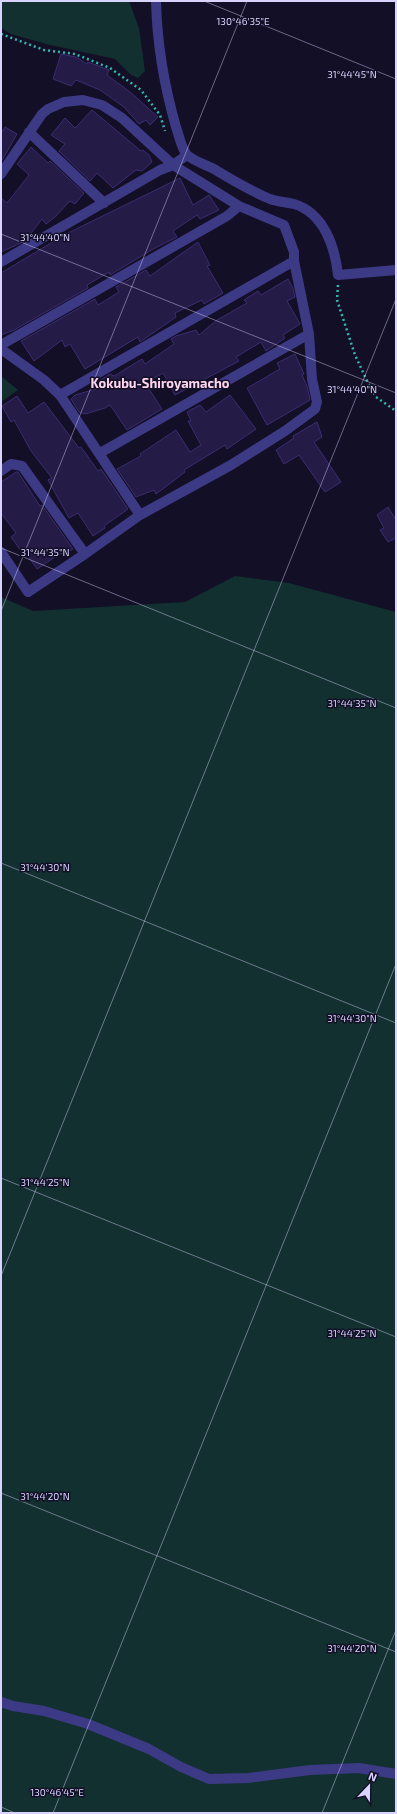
<svg xmlns="http://www.w3.org/2000/svg" width="397" height="1814" font-family="'Exo 2',sans-serif">
  <style>
    .green { fill: #12302f }
    .building { fill: #241b47; stroke: #3b2d73 }
    .lines { fill: none; stroke-linecap: round; stroke-linejoin: round }
    .path { stroke: #2fb8b0; stroke-width: 2.5; stroke-dasharray: 2 3; stroke-linecap: butt }
    .minor { stroke: #3d3a85; stroke-width: 10 }
    .tertiary { stroke: #3d3a85; stroke-width: 10 }
    .ticks { fill: none; stroke: #d9d4ff; stroke-width: 1; stroke-opacity: 0.45 }
    .labels { text-anchor: middle; dominant-baseline: central; stroke-width: 3; stroke-linejoin: round; paint-order: stroke }
    .quarter-label { font-size: 13px; font-weight: bold; fill: #ffd6f0; stroke: #130f26 }
    .ticks-label { font-size: 10px; text-anchor: middle; fill: #d9d4ff; stroke: #130f26; stroke-width: 3; stroke-linejoin: round; paint-order: stroke }
  </style>
  <rect width="100%" height="100%" fill="#130f26"/>
  <!-- green -->
  <path class="green" d="M1 1H129L139 28 145 71 138 78 131 75 115 59 46 44 11 34 1 28Z
    M1 376 18 390 1 402Z
    M235 576 289 583 396 612V1813H1V597L33 611 185 602Z"/>
  <!-- building -->
  <path class="building" d="M61 54 76 57 87 64 88 62 109 70 107 75 130 92 158 117 150 125 146 120 139 124 124 107 100 90 76 80 71 86 53 79Z
    M92 110 141 151 143 150 149 155 152 162 142 171 136 170 113 188 97 173 90 181 59 151 65 144 51 135 65 118 75 128Z
    M5 127 17 134 1 162V130L3 131Z
    M31 147 48 163 50 161 84 193 75 204 70 201 55 217 46 224 42 219 25 241 1 252V198L7 203 29 175 17 164Z
    M180 178 193 205 209 195 219 210 200 219 197 215 173 231 177 237 153 249 110 275 109 272 87 285 88 288 14 330 1 335V273L66 234Z
    M198 242 210 265 207 266 223 293 204 304 202 300 175 313 176 317 140 342 138 337 85 369 70 344 65 347 62 340 34 361 21 341 95 299 98 305 119 292 116 287 146 270 150 276Z
    M288 279 293 288 295 297 287 301 300 324 283 335 285 338 266 351 261 342 236 357 239 361 175 395 163 373 145 383 162 409 127 430 110 405 105 408 85 414 79 412 71 399 75 395 96 389 93 385 110 374 114 376 142 359 145 364 174 344 171 339 176 336 196 330 199 335 217 320 247 303 244 300 258 291 261 295Z
    M295 354 304 374 302 375 307 386 310 400 267 425 247 388 280 369 277 363Z
    M230 395 256 429 227 449 225 445 184 470 185 472 156 494 154 490 136 497 117 469 141 456 140 454 176 430 190 452 201 445 188 421H191L187 412 200 405 206 412Z
    M17 396 28 413 44 402 79 448 81 447 98 471 101 469 128 509 104 526 105 528 93 536 78 513 69 518 48 480 52 478 31 451 14 420 11 422 2 406Z
    M317 422 322 437 314 442 341 482 325 492 299 455 284 464 276 450 294 438 293 436Z
    M16 472H18L40 506 42 505 73 549 63 555 61 553 37 569 26 553 24 555 11 537 16 533 1 513V482Z
    M388 507 396 520V538L388 542 380 530 384 528 377 515Z"/>
  <g class="lines">
    <!-- path -->
    <path class="path" d="M1 34 44 50 75 54 110 68 141 90 160 115 165 131
      M338 285 337 300 355 355 368 383 376 397 396 411"/>
    <!-- minor -->
    <path class="minor" d="M156 1C157 44 164 85 176 127 179 135 181 148 187 155 194 161 206 165 214 169 232 180 251 191 270 199 278 202 286 202 294 204 324 213 335 247 338 275L396 270
      M29 132 104 203
      M1 174 42 114 48 109 64 102 83 100 102 105 122 118 173 165 239 206 284 225 294 252V261L309 334 312 379 317 402 315 409 285 431 231 465 140 515 85 554
      M1 262 160 170 173 165 187 155
      M1 345 227 216 239 206
      M1 349 44 380 60 395 140 515
      M60 395 294 261
      M100 453 309 334
      M1 471 11 464 22 466 85 554 28 592 1 552"/>
    <!-- tertiary -->
    <path class="tertiary" d="M1 1702 13 1706 44 1711 88 1724 149 1749 181 1767 209 1779 248 1778 310 1770 359 1768 396 1774"/>
  </g>
  <!-- ticks -->
  <path class="ticks" d="M204 1 396 79M1 234 396 393M1 548 396 708M1 611 247 1M1 863 396 1023M1 1178 396 1337M1 1276 396 299M1 1493 396 1652M1 1807 15 1813M53 1813 396 964M322 1813 396 1630"/>
  <g class="labels">
    <!-- quarter labels -->
    <g class="quarter-label">
      <text x="160" y="383">Kokubu-Shiroyamacho</text>
    </g>
  </g>
  <g class="ticks-label">
    <text x="243" y="25">130°46'35"E</text>
    <text x="352" y="78">31°44'45"N</text>
    <text x="45" y="241">31°44'40"N</text>
    <text x="352" y="393">31°44'40"N</text>
    <text x="45" y="556">31°44'35"N</text>
    <text x="352" y="707">31°44'35"N</text>
    <text x="45" y="871">31°44'30"N</text>
    <text x="352" y="1022">31°44'30"N</text>
    <text x="45" y="1186">31°44'25"N</text>
    <text x="352" y="1337">31°44'25"N</text>
    <text x="45" y="1500">31°44'20"N</text>
    <text x="352" y="1652">31°44'20"N</text>
    <text x="57" y="1796">130°46'45"E</text>
  </g>
  <!-- border -->
  <rect width="397" height="1814" fill="none" stroke="#d9d4ff" stroke-width="4"/>
  <!-- north arrow -->
  <g transform="translate(369 1786) rotate(22)" stroke="#130f26" stroke-width="3" paint-order="stroke">
  <path d="M0-3L7 15L0 10L-7 15Z" fill="#d9d4ff"/>
  <text y="-6" font-size="11" font-weight="bold" text-anchor="middle" fill="#d9d4ff">N</text>
  </g>
</svg>
